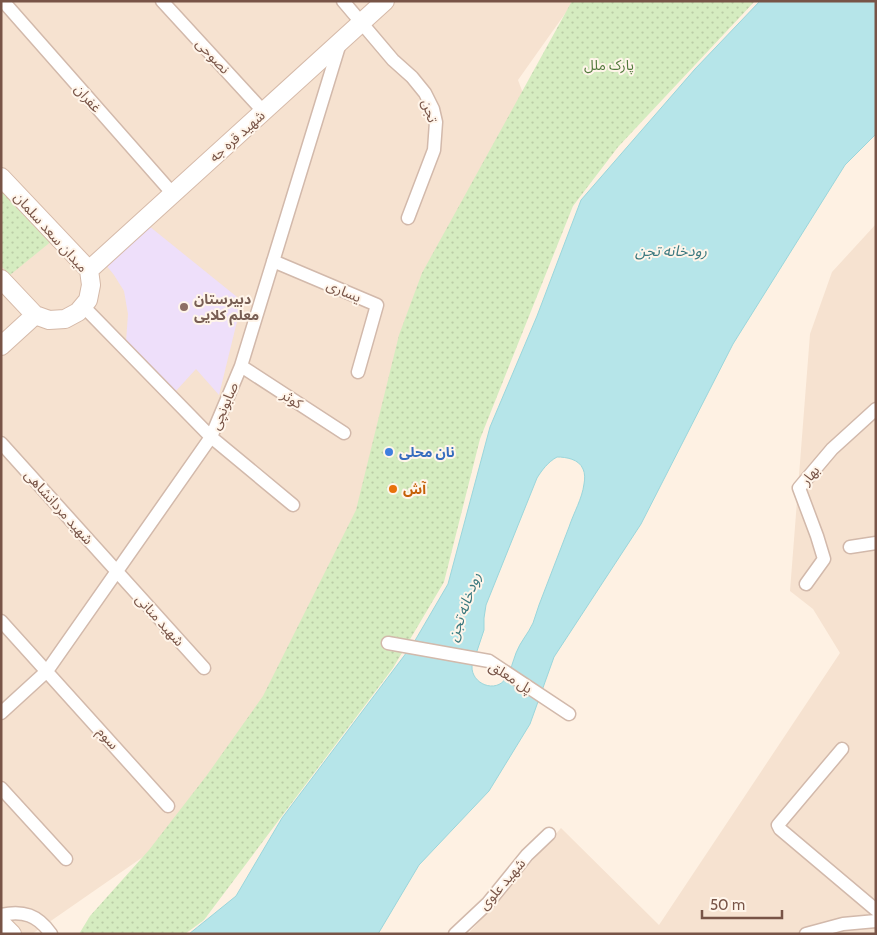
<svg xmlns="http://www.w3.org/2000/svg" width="877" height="935" font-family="Cabin,'Noto Sans Arabic',sans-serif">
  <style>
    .residential { fill: #f6e2d0 }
    .education { fill: #eedffa }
    .grass { fill: url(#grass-dots) }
    .water { fill: #b6e5e9; stroke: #9bd6db; fill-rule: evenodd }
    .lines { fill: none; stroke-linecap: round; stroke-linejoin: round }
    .street-casing { stroke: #d2b9ab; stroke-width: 15 }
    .secondary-casing { stroke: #d5b9a8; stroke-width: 20 }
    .street { stroke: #fff; stroke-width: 12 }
    .secondary { stroke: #fff; stroke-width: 18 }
    .education-dot { fill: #8d6e63; stroke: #fff5ea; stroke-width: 2 }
    .shop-dot { fill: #3f7fe0; stroke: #fff5ea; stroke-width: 2 }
    .food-dot { fill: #e8710a; stroke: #fff5ea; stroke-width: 2 }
    .labels { text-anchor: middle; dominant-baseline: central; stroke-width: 4; stroke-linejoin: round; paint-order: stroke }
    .street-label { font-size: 14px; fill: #785447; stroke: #fff5ea }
    .park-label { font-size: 14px; fill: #52793c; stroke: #fff5ea }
    .education-label { font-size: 14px; font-weight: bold; fill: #785e54; stroke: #fff5ea; text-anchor: start }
    .shop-label { font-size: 14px; font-weight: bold; fill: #366cbe; stroke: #fff5ea; text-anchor: start }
    .food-label { font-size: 14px; font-weight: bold; fill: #c56008; stroke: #fff5ea; text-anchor: start }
    .water-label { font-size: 15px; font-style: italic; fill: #3a787e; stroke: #fff5ea }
  </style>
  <defs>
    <pattern id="grass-dots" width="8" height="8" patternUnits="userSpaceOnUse" patternTransform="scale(1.25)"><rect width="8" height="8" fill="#d5ecc0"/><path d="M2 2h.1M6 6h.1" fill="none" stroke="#bacca6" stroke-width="1.8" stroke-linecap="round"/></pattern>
  </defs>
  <rect width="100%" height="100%" fill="#fef1e3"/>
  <!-- residential -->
  <path class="residential" d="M1 1H574L518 80 561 194 330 727 32 934H1Z
    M876 224V934H468L561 828 659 925 840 653 813 609 790 591 810 334 832 272Z"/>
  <!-- education -->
  <path class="education" d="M149 226 242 301 219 395 196 369 175 392 126 342 128 314 124 291 114 275 106 265Z"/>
  <!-- grass -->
  <path class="grass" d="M572 1H755L618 147 573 206 480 439 444 582 393 668 204 920 185 934H79L90 916 149 850 207 775 263 696 356 510 399 335 422 273Z
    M1 185 53 240 10 275 1 266Z"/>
  <!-- water -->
  <path class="water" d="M760 1H876V134L845 165 733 344 641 524 554 657 530 724 489 791 419 865 378 934H189L236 896 282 818 413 644 448 584 490 427 537 316 581 200 695 69ZM557 457C566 457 579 459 583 469 585 473 585 479 584 484 582 499 574 512 569 527 559 553 549 579 539 605 537 611 535 617 533 623 528 634 520 642 516 653 513 661 511 670 506 678 496 694 471 684 472 666L484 630V618L486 605 537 478C542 470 548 462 557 457Z"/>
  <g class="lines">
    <!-- street casing -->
    <g class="street-casing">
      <path id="street" d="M3 1 173 194
        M162 1 264 112
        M343 1 393 60 412 77 425 93 433 109 436 122 434 150 408 218
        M273 261 377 305 358 372
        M83 306 211 437 293 505
        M241 366 344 433
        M1 443 204 668
        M850 547 876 543
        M806 584 824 559 817 536 799 488 832 449 876 409
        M1 621 168 806
        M388 643 489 661 569 714
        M1 713 47 671 211 437 241 366 340 43
        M842 749 778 825 780 829 876 910
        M1 788 66 859
        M1 915C23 910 38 915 51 934
        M455 934 488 903 527 855 549 834
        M806 934 843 924 876 921"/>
    </g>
    <!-- secondary casing -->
    <g class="secondary-casing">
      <path id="secondary" d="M1 177 89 270 91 285 88 300 78 312 65 319 49 320 35 315 1 279
        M89 270 385 1
        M1 346 35 315
        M1 923 12 934"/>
    </g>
    <!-- street -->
    <use href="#street" class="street"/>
    <!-- secondary -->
    <use href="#secondary" class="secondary"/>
  </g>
  <!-- markers -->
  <circle class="education-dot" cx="184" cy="307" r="5"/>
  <circle class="shop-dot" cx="389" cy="452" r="5"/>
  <circle class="food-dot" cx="393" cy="489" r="5"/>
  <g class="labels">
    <!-- street labels -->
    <g class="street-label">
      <text transform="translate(213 56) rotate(47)">نصوحی</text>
      <text transform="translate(88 98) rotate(49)">غفران</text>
      <text transform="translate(430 111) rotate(73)">تجن</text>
      <text transform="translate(237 136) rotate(-42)">شهید قره جه</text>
      <text transform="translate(51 232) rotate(48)">میدان سعد سلمان</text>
      <text transform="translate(344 291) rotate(23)">یساری</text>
      <text transform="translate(292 399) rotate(33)">کوثر</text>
      <text transform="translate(224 406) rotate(-67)">صابونچی</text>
      <text transform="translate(810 475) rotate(-50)">بهار</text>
      <text transform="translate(59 507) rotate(48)">شهید مردانشاهی</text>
      <text transform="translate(160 620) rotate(48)">شهید منانی</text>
      <text transform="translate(511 677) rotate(32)">پل معلق</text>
      <text transform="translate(108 738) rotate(48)">سوم</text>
      <text transform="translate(502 884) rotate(-49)">شهید علوی</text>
    </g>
    <!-- park labels -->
    <g class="park-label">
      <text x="609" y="65">پارک ملل</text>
    </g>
    <!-- education labels -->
    <g class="education-label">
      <text x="194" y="299">دبیرستان<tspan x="194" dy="16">معلم کلایی</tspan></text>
    </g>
    <!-- shop labels -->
    <g class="shop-label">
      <text x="399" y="452">نان محلی</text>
    </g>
    <!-- food labels -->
    <g class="food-label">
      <text x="403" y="489">آش</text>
    </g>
    <!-- water labels -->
    <g class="water-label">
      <text x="671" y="251">رودخانه تجن</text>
      <text transform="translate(464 607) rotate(-70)">رودخانه تجن</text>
    </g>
  </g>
  <!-- border -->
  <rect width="877" height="935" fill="none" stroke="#785447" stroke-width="5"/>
  <!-- scale -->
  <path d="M702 910v8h80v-8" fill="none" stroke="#785447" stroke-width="2.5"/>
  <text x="710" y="910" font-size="15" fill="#785447" stroke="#fff5ea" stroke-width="4" paint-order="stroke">50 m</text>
</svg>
